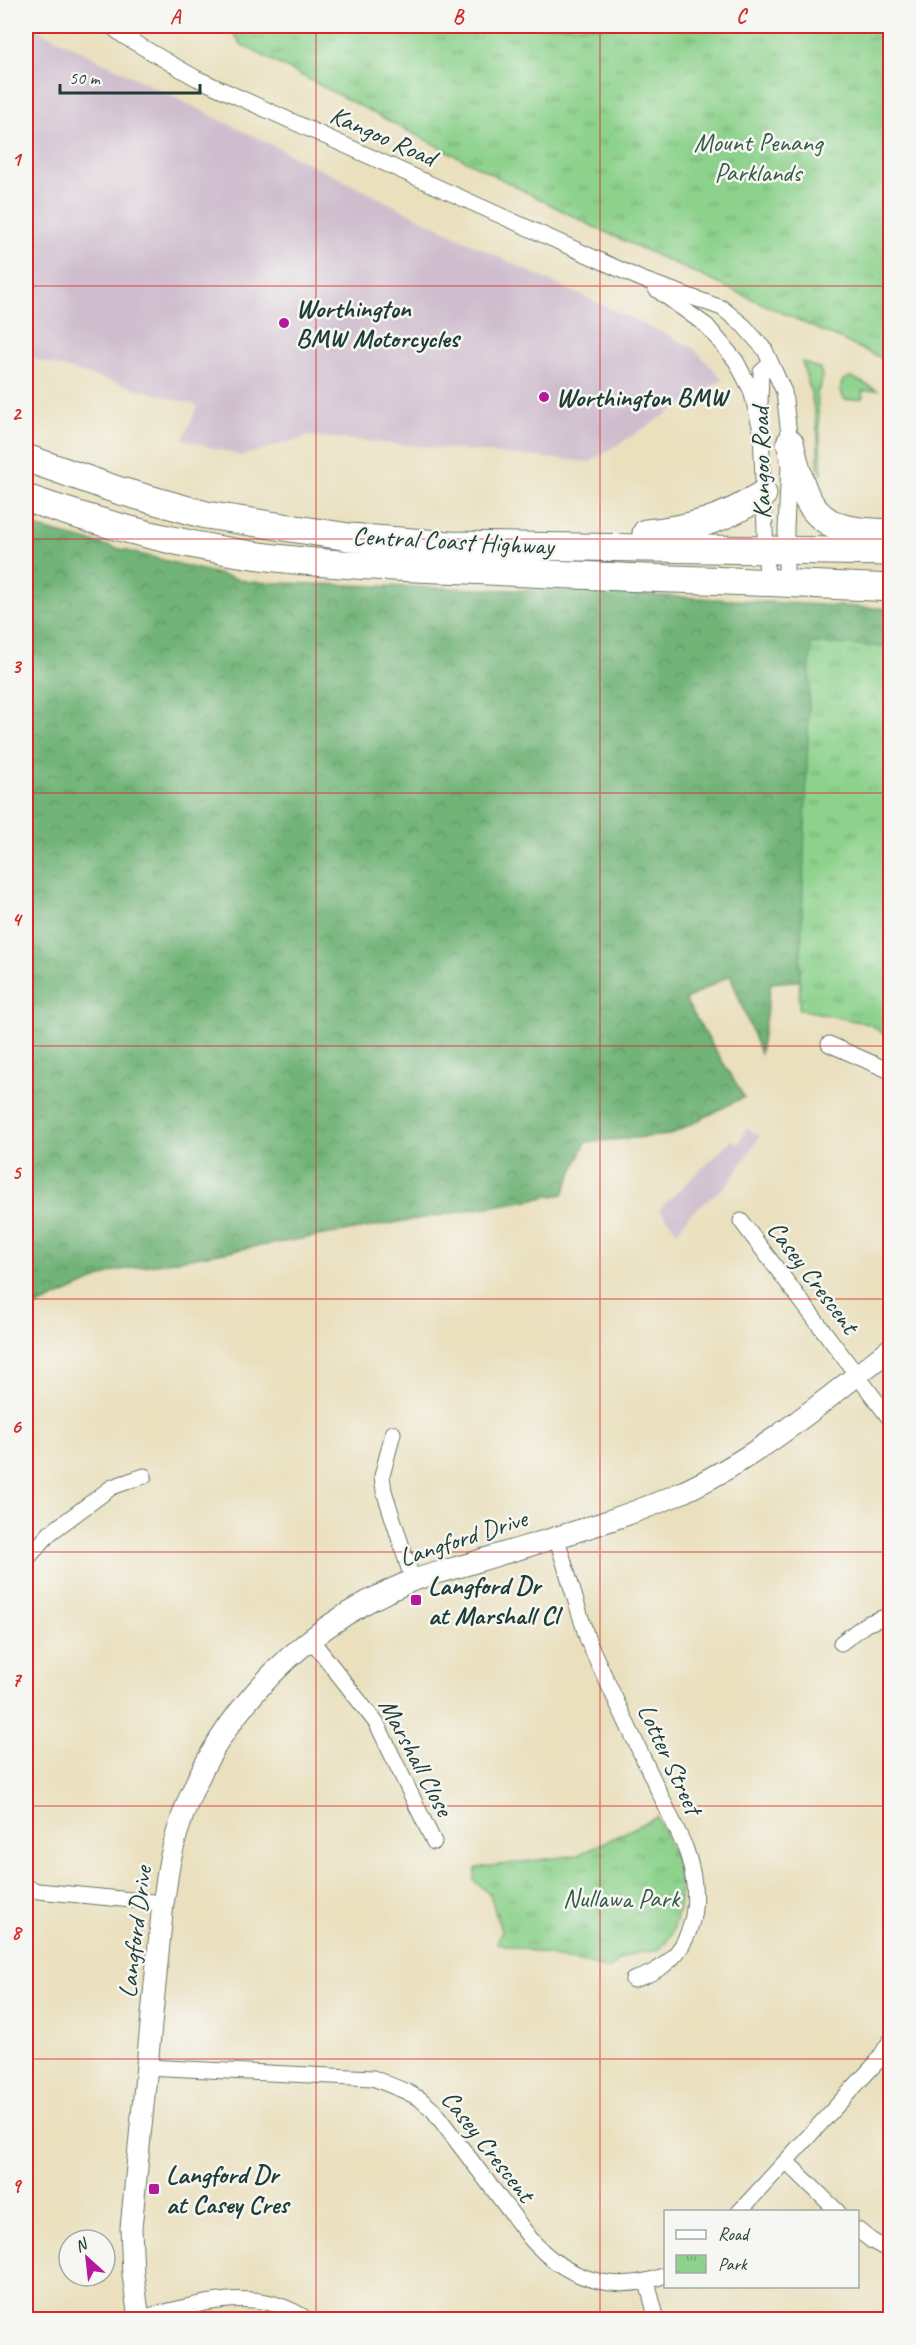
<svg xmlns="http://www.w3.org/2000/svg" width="916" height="2345" font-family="Caveat,sans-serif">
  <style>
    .industrial { fill: #cfbdce }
    .grass { fill: #8dd28c; stroke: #568860; stroke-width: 1.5 }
    .forest { fill: url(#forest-crowns); stroke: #487856; stroke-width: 1.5 }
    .park { fill: url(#park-tufts); stroke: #568860; stroke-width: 1.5 }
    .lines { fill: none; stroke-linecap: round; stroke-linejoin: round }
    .street-casing { stroke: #667664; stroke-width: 17 }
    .secondary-casing { stroke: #667664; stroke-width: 23 }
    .highway-casing { stroke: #667664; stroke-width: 29 }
    .street { stroke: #fff; stroke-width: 15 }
    .secondary { stroke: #fff; stroke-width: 21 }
    .highway { stroke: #fff; stroke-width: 27 }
    .grid { fill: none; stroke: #d62828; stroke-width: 1.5; stroke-opacity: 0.55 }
    .poi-dot { fill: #b5179e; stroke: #f6f6f2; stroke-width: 2 }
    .labels { text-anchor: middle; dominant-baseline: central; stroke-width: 5; stroke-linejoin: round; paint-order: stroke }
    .street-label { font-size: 26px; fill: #1f3d34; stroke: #f6f6f2 }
    .park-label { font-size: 26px; fill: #355b46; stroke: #f6f6f2 }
    .poi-label { font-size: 26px; font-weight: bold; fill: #1f3d34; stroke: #f6f6f2; text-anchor: start }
    .neatline { fill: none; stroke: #d62828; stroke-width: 2 }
    .grid-label { font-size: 20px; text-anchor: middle; font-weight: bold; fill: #d62828 }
  </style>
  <defs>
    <pattern id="forest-crowns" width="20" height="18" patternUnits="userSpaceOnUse" patternTransform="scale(1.5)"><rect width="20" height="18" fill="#72b478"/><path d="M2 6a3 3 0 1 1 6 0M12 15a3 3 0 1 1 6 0" fill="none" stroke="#5d9463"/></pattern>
    <pattern id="park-tufts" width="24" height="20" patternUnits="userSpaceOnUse" patternTransform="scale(1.5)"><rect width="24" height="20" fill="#8dd28c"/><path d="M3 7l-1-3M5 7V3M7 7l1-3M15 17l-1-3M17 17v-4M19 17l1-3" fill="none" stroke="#73ac73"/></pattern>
  </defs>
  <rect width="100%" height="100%" fill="#f6f6f2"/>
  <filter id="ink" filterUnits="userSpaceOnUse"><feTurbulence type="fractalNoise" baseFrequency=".0167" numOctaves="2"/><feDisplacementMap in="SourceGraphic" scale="12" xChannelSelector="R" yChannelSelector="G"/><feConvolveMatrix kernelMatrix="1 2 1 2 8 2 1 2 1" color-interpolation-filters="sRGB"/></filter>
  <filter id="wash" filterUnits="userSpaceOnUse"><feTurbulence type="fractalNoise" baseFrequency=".008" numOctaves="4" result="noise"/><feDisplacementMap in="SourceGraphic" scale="24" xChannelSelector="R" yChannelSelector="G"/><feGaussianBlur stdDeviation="1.35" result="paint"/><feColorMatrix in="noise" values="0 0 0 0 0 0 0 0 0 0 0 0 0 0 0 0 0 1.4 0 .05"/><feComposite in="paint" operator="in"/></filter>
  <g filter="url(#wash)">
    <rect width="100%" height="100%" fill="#eae0be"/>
    <!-- industrial -->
    <path class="industrial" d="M26 26H30L509 262 691 346 723 379 590 462 310 436 241 456 183 439 198 406 37 360 26 354Z
      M747 1128 760 1136 729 1183 688 1216 678 1232 659 1209 732 1140 738 1144Z"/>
    <!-- grass -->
    <path class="grass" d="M802 362 820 369C824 379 822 384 817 392L822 474 818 467V434L811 393Z
      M851 377 877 390 862 391 863 398 845 400C840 393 839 387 843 380Z"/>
    <!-- forest -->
    <path class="forest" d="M26 525 249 582 611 593 890 609V973L771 983 760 1053 730 975 685 1000 744 1097 670 1135 586 1142 563 1194 115 1271 26 1311Z"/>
    <!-- park -->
    <path class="park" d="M228 26H890V362L590 225 242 45Z
      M811 643 890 647V1038L869 1024 799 1009Z
      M657 1817C674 1852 690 1891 673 1929 670 1937 665 1947 656 1950 652 1952 646 1952 642 1952 628 1954 620 1959 610 1969L497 1943 501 1931 490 1894 474 1881 476 1868 578 1855Z"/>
  </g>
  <g filter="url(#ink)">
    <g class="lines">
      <!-- street casing -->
      <g class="street-casing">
        <path id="street" d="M111 26 125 37 196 78 641 279 722 308 744 326 765 350 784 392 790 443 786 529V582
          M656 289 707 326 736 361 751 390 761 430 767 582
          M760 403 761 372 771 363
          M829 1044 890 1071
          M741 1221 890 1419
          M393 1433 382 1476 384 1491 413 1581
          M556 1536 588 1641 685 1847C705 1902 696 1962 633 1980
          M26 1560 50 1533 112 1487 144 1476
          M310 1638 377 1724 434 1842
          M841 1643 866 1624 890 1615
          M26 1887 38 1891 163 1903
          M146 2067 373 2078 405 2091 420 2099 433 2110 530 2238C565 2279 614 2295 666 2275
          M786 2161 838 2212
          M739 2212 877 2062 890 2041
          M858 2230 872 2241 890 2251
          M647 2282 657 2320
          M139 2318C198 2306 253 2282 308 2320"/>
      </g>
      <!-- secondary casing -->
      <g class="secondary-casing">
        <path id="secondary" d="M139 2320 133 2274 131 2228 163 1903C166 1889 167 1874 170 1860 198 1732 292 1630 411 1581 431 1574 452 1569 472 1563 539 1542 609 1524 674 1496 754 1461 823 1402 890 1349"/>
      </g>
      <!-- highway casing -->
      <g class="highway-casing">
        <path id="highway" d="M790 443C799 478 804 518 844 528 859 532 875 532 890 533
          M26 458 117 490 206 515 349 537 451 545 890 552
          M26 498C112 528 203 551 294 560 358 567 423 568 488 571 622 578 756 581 890 588
          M646 533C690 529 727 519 763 494"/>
      </g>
      <!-- street -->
      <use href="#street" class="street"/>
      <!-- secondary -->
      <use href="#secondary" class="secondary"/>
      <!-- highway -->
      <use href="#highway" class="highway"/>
    </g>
  </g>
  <!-- grid -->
  <path class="grid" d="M316 26V2320M600 26V2320M26 286H890M26 539H890M26 793H890M26 1046H890M26 1299H890M26 1552H890M26 1806H890M26 2059H890"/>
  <!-- markers -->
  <g class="poi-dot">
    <circle cx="284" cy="323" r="6"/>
    <circle cx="544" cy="397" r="6"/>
    <rect x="410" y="1594" width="12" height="12" rx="3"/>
    <rect x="148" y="2183" width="12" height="12" rx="3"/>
  </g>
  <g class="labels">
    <!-- street labels -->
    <g class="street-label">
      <text transform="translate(383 136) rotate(24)">Kangoo Road</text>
      <text transform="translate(761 463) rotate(-91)">Kangoo Road</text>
      <text transform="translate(453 541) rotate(3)">Central Coast Highway</text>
      <text transform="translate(813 1277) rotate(53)">Casey Crescent</text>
      <text transform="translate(463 1538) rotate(-18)">Langford Drive</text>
      <text transform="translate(416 1757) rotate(62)">Marshall Close</text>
      <text transform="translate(670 1759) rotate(65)">Lotter Street</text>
      <text transform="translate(135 1932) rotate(-83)">Langford Drive</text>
      <text transform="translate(488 2146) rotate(52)">Casey Crescent</text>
    </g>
    <!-- park labels -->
    <g class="park-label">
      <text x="758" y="142">Mount Penang<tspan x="758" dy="30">Parklands</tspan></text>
      <text x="621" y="1898">Nullawa Park</text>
    </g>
    <!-- poi labels -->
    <g class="poi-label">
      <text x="296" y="308">Worthington<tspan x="296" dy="30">BMW Motorcycles</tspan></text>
      <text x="556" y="397">Worthington BMW</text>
      <text x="428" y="1585">Langford Dr<tspan x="428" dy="30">at Marshall Cl</tspan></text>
      <text x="166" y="2174">Langford Dr<tspan x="166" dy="30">at Casey Cres</tspan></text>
    </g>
  </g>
  <!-- margin -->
  <rect width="916" height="2345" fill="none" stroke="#f6f6f2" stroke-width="66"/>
  <!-- legend -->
  <rect x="664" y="2210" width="195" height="78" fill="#f6f6f2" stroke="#a0aca6" stroke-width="1.5"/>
  <rect x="676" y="2230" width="30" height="9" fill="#ffffff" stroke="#a0aca6" stroke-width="1.5"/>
  <text x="718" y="2240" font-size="18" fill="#1f3d34">Road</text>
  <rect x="676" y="2255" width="30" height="18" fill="url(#park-tufts)" stroke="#a0aca6" stroke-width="1.5"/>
  <text x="718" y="2270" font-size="18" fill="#1f3d34">Park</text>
  <!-- north arrow -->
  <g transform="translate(87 2258) rotate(333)"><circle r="28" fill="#f6f6f2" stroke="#a0aca6" stroke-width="1.5"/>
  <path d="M0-4.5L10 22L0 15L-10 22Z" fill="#b5179e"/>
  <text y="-9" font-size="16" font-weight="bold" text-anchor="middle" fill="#1f3d34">N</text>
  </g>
  <!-- scale -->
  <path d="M60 84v9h140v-9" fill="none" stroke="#1f3d34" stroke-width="3"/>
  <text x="69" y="84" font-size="18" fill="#1f3d34" stroke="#f6f6f2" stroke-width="4.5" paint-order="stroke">50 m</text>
  <rect x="33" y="33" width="850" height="2279" class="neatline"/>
  <g class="grid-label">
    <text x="175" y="23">A</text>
    <text x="458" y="23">B</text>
    <text x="741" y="23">C</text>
    <text x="16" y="166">1</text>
    <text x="16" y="420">2</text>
    <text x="16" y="673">3</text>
    <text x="16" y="926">4</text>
    <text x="16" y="1179">5</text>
    <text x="16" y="1433">6</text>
    <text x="16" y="1686">7</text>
    <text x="16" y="1939">8</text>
    <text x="16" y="2192">9</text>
  </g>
</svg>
